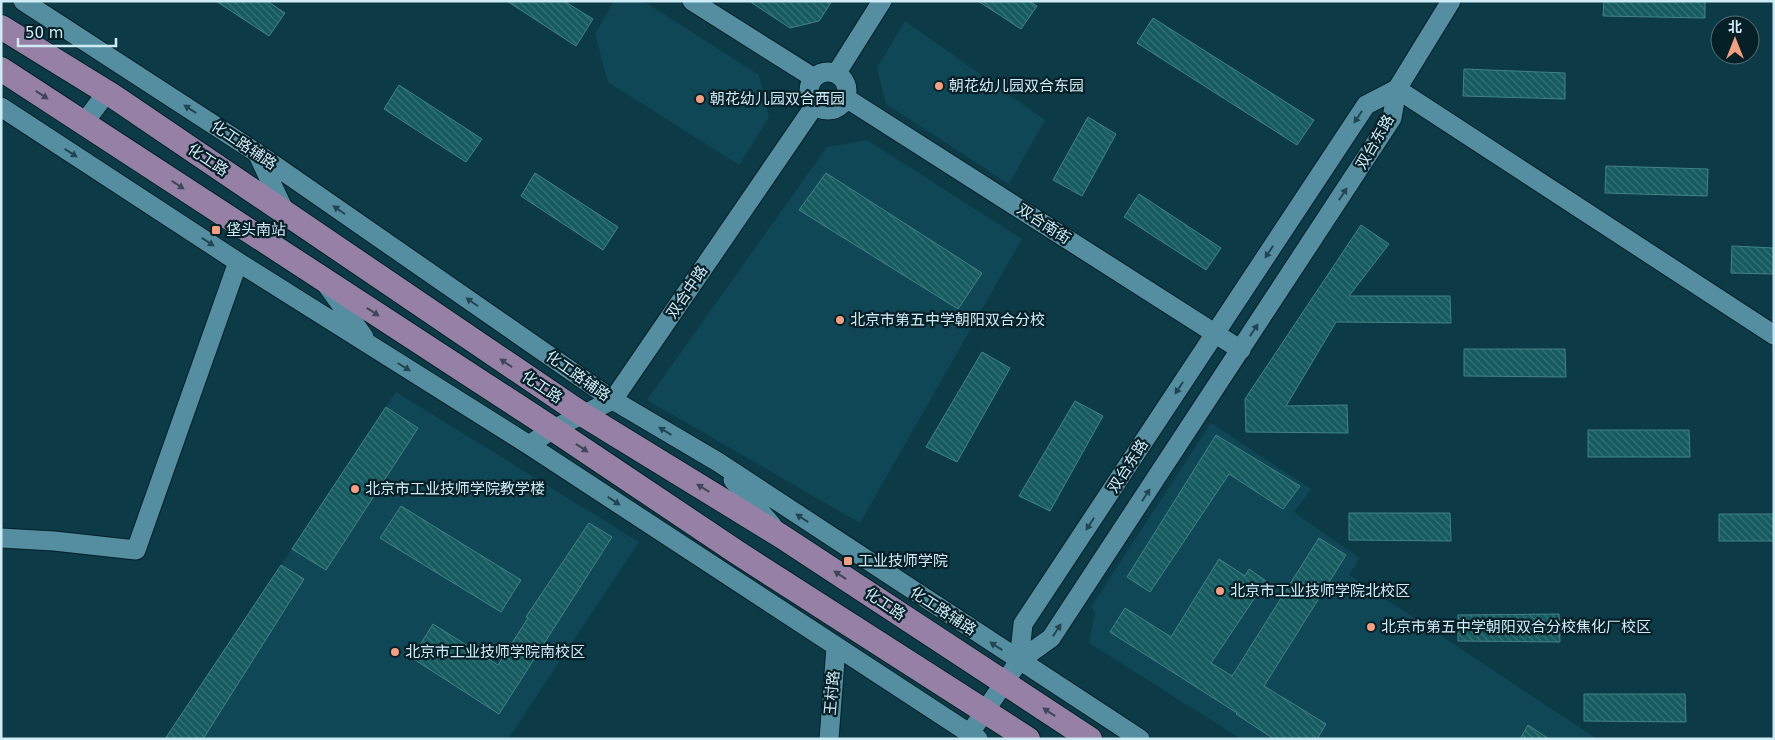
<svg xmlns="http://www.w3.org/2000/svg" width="1775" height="740" font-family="'DejaVu Sans','Noto Sans SC',sans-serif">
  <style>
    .built { fill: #104756 }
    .building { fill: url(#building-back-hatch); stroke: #428286 }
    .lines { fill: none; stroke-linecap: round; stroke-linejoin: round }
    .minor-casing { stroke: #022029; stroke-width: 21 }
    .major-casing { stroke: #022029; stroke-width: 26 }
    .minor { stroke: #558ea0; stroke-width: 19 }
    .major { stroke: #9680a5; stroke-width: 24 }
    .oneway { fill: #404659 }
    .oneway2 { fill: #224651 }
    .poi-dot { fill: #f3a082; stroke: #071f27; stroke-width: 2 }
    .labels { text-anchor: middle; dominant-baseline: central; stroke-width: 4.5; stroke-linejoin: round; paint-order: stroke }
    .poi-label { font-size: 15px; fill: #cfebf5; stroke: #071f27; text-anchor: start }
    .street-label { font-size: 15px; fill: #cfebf5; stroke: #071f27 }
  </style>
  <defs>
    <pattern id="building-back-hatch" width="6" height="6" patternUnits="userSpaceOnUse" patternTransform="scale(1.25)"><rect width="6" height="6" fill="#165b5f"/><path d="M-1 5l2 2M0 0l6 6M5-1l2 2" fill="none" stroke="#377377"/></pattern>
  </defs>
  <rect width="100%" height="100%" fill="#0d3a47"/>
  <!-- built -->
  <path class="built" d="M614 1H643L759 75 769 117 739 165 608 82 595 34Z
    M905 21 1045 120 1009 184 886 104 877 68Z
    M867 140 1022 239 860 523 647 400 827 147Z
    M396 392 639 542 508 739H165Z
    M1211 423 1311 489 1294 512 1359 558 1349 575 1597 739H1241L1089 643 1095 612 1091 607Z"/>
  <!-- building -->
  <path class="building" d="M216 1H267L285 13 269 36Z
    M507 1H564L593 19 576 46Z
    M749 1H832L819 21 790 28Z
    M978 1H1029L1037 6 1021 29Z
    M1604 1H1705V18L1603 16Z
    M1153 18 1314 120 1297 145 1137 43Z
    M1464 69 1565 73V99L1463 96Z
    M399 85 482 139 466 162 384 109Z
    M1088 117 1116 134 1082 196 1053 180Z
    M1606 166 1708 169 1707 196 1605 193Z
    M535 173 618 227 603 250 521 196Z
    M826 173 982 273 958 309 799 210Z
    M1139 194 1221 248 1206 270 1124 217Z
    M1361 225 1389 244 1349 296H1450L1451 323 1336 322 1286 406 1347 405 1348 433 1246 432 1245 399Z
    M1732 246 1774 248V274L1731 273Z
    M1464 349H1565L1566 377 1464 376Z
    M982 352 1010 368 957 462 926 447Z
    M1075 401 1103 416 1050 511 1019 496Z
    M386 407 418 428 326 570 292 549Z
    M1588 430H1689L1690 457H1588Z
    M1216 435 1300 486 1283 509 1229 474 1150 592 1127 577Z
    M401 506 521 580 501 612 380 538Z
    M1349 513H1450L1451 541 1349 540Z
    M1719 514H1774V541H1719Z
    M589 523 612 537 499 714 412 658 433 624 498 665 528 618 526 617Z
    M1319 538 1346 555 1264 686 1326 724 1317 739H1274L1236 714 1237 713 1110 632 1125 608 1171 637 1219 559 1245 576 1249 569 1266 581 1211 663 1232 676Z
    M281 565 304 579 203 739H165Z
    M1559 614 1560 642 1458 641V615Z
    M1584 694H1685L1686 722 1584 721Z
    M1528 725 1549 739H1520Z"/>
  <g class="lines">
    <!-- minor casing -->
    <g class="minor-casing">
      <path id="minor" d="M23 1 257 153 613 400 718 462 1140 739
        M692 1 814 78
        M809 91a19 19 0 1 1 38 0a19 19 0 1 1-38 0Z
        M836 74 882 1
        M1397 89 1774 335
        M846 98 1241 350
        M1 107 238 262 529 445 978 739
        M84 123 107 92
        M258 155 285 212
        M326 284 364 337
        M529 445 553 429 613 400 815 105
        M733 480 772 525
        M1 538 54 541 136 550 238 262
        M1019 661 1023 624 1366 105 1397 89
        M970 733 1019 661 1051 638 1392 118 1397 89 1451 1
        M829 739 836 647"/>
    </g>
    <!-- major casing -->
    <g class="major-casing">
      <path id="major" d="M1 27 113 96 582 414 781 536 1090 739
        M1 69 553 429 738 553 1028 739"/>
    </g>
    <!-- minor -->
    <use href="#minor" class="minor"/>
    <!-- major -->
    <use href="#major" class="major"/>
  </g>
  <!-- one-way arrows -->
  <defs><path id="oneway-solid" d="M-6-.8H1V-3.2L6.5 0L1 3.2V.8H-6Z" transform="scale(1.25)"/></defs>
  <g class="oneway">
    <use href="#oneway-solid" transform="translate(42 95) rotate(33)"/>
    <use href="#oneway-solid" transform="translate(178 185) rotate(33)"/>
    <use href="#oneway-solid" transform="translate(373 312) rotate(33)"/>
    <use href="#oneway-solid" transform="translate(506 363) rotate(-146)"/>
    <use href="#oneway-solid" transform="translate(582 448) rotate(34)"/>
    <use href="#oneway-solid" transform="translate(703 488) rotate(-149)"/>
    <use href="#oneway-solid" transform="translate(840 575) rotate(-147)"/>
    <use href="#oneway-solid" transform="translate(1049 712) rotate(-147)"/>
  </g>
  <g class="oneway2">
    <use href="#oneway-solid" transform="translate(190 109) rotate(-147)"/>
    <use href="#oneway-solid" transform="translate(1358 117) rotate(123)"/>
    <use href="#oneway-solid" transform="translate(71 153) rotate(33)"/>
    <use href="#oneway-solid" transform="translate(1343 194) rotate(-57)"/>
    <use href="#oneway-solid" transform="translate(339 210) rotate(-145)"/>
    <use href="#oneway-solid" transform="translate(208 242) rotate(33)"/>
    <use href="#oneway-solid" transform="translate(1269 252) rotate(123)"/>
    <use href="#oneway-solid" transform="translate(472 302) rotate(-145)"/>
    <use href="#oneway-solid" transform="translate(1254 330) rotate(-57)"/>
    <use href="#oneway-solid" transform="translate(404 367) rotate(32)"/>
    <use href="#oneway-solid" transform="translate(1179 388) rotate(123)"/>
    <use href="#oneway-solid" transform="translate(665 431) rotate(-149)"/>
    <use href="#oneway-solid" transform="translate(1146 495) rotate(-57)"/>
    <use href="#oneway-solid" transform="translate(614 501) rotate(33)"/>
    <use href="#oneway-solid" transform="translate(802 518) rotate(-147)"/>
    <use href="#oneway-solid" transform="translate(1090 524) rotate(123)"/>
    <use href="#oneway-solid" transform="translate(1057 630) rotate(-57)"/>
    <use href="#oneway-solid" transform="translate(996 646) rotate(-147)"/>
  </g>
  <!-- markers -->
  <g class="poi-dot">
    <circle cx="939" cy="86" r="5"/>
    <circle cx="700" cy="99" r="5"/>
    <rect x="211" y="225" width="10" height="10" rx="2.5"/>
    <circle cx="840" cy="320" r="5"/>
    <circle cx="355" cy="489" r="5"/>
    <rect x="843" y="556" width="10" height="10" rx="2.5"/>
    <circle cx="1220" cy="591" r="5"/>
    <circle cx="1371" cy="627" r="5"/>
    <circle cx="395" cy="652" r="5"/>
  </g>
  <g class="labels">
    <!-- poi labels -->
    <g class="poi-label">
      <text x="949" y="86">朝花幼儿园双合东园</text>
      <text x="710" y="99">朝花幼儿园双合西园</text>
      <text x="226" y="230">垡头南站</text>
      <text x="850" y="320">北京市第五中学朝阳双合分校</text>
      <text x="365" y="489">北京市工业技师学院教学楼</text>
      <text x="858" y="561">工业技师学院</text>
      <text x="1230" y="591">北京市工业技师学院北校区</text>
      <text x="1381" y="627">北京市第五中学朝阳双合分校焦化厂校区</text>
      <text x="405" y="652">北京市工业技师学院南校区</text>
    </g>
    <!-- street labels -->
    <g class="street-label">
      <text transform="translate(1375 142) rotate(-60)">双台东路</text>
      <text transform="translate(244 145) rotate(34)">化工路辅路</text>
      <text transform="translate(208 160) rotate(34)">化工路</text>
      <text transform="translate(1044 224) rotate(33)">双合南街</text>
      <text transform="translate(687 292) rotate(-56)">双合中路</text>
      <text transform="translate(578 376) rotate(35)">化工路辅路</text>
      <text transform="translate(542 387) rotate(34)">化工路</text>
      <text transform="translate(1128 466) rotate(-57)">双台东路</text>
      <text transform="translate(885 604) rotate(34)">化工路</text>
      <text transform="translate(943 611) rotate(33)">化工路辅路</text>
      <text transform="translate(832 693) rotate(-85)">王村路</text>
    </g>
  </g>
  <!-- border -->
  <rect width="1775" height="740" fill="none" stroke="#cfebf5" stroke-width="5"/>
  <!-- north arrow -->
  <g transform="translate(1735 40)"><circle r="24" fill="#071f27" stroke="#577179"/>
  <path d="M0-4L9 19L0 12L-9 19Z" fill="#f3a082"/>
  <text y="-8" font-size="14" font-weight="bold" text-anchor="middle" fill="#cfebf5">北</text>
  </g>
  <!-- scale -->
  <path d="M18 38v8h98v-8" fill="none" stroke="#cfebf5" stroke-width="2.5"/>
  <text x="25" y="38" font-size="15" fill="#cfebf5" stroke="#071f27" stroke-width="4" paint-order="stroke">50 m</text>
</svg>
